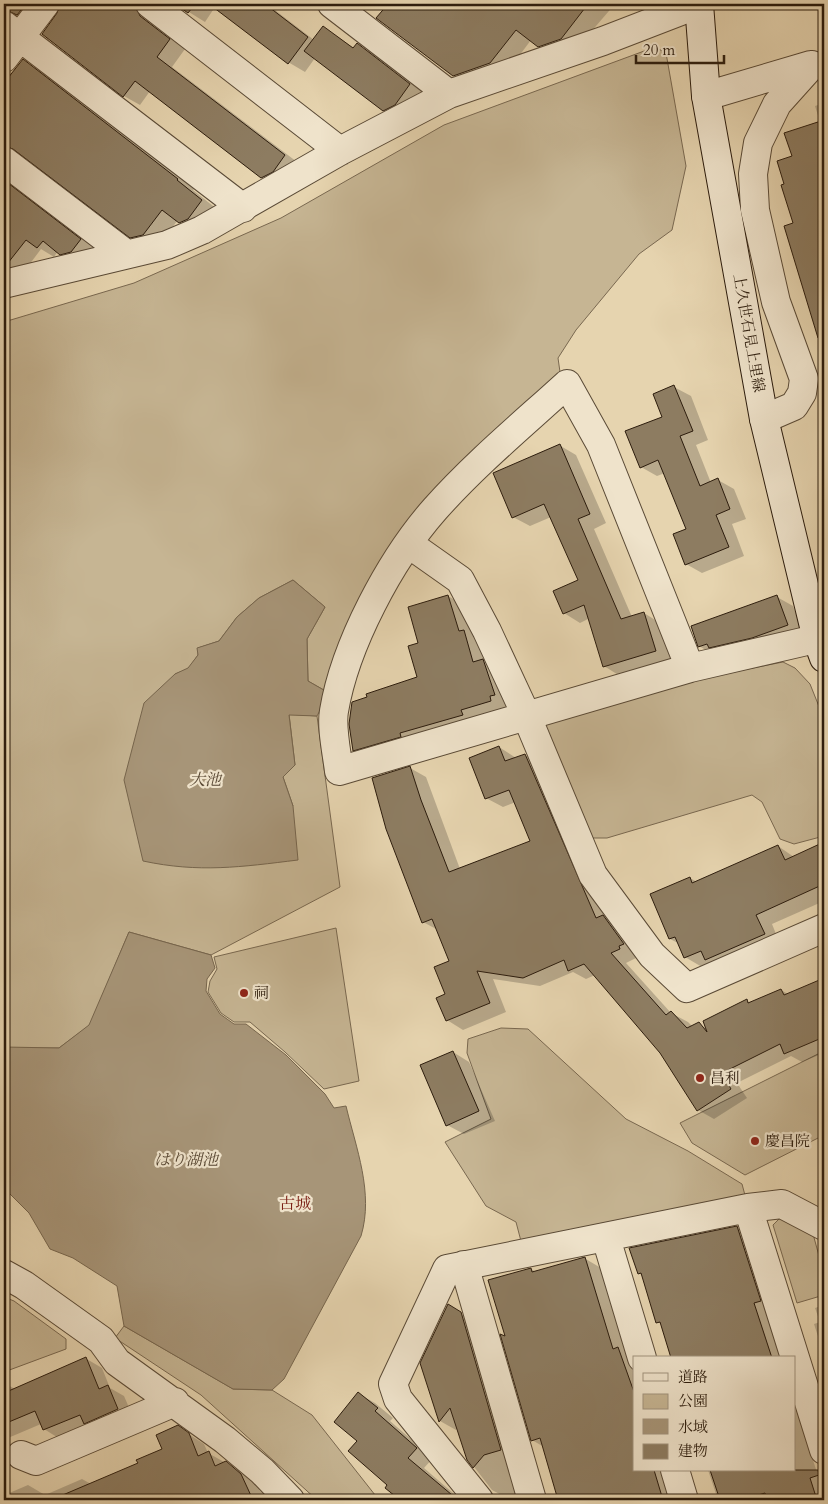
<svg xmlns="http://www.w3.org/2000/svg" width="828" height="1504" font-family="Cardo,'Noto Serif JP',serif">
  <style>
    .green { fill: #c6b593; stroke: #796850 }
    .water { fill: #a79578; stroke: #76654d }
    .shadow { fill: #0003 }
    .building { fill: #8d7c61; stroke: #2c1c0d }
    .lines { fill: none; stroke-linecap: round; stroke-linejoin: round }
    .minor-casing { stroke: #5a4a36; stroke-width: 30 }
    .secondary-casing { stroke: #2c1c0d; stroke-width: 30 }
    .minor { stroke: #efe3cb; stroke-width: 28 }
    .secondary { stroke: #efe3cb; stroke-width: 28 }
    .poi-dot { fill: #8f2418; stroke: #efe3cb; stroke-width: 2 }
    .labels { text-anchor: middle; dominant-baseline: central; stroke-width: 4.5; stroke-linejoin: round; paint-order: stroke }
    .street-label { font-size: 15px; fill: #2c1c0d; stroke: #efe3cb }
    .poi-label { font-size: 15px; fill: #2c1c0d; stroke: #efe3cb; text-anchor: start }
    .water-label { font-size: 16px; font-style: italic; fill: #574632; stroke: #efe3cb }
    .neighbourhood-label { font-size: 16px; fill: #7a1f14; stroke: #efe3cb }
  </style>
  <rect width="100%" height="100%" fill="#e6d4af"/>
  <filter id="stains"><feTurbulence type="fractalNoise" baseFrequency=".004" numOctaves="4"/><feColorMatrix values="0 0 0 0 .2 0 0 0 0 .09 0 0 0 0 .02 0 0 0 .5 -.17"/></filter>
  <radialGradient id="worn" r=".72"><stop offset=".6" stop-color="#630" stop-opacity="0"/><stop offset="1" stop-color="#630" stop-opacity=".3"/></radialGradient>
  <!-- green -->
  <path class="green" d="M655 47 666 53 686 166 672 230 639 254 576 330 558 358 560 372 422 511 329 693 308 681 307 639 325 607 293 580 259 598 237 617 219 641 198 648V655L188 669 175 674 293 806 283 777 295 765 289 714 317 716 340 887 211 955 129 932 90 1025 59 1048H4V322L134 283 281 218 444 125Z
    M783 662 795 668 810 684 824 719V836L794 844 780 839 762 802 752 795 607 838H593L582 829 541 734 545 723 687 681Z
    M336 928 359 1081 324 1089 285 1052 250 1022H234L221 1013 208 992 210 981 217 969 214 957Z
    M501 1028 528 1029 626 1119 688 1151 742 1184 746 1199 522 1245 516 1222 486 1206 445 1142 491 1119 467 1053 468 1039Z
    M824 1051V1135L745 1175 692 1143 680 1123Z
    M783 1215 813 1234 824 1274V1295L797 1303 773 1225Z
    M4 1297 14 1301 66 1339V1349L4 1372Z
    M124 1326 233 1389 272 1390 312 1415 379 1500H317L201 1395 115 1338Z"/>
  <!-- water -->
  <path class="water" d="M293 580 325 607 307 639 308 681 329 693 317 716 289 715 295 765 283 777 293 806 298 860C241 867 199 873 143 861L124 780 144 703 175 674 188 668 198 655 197 648 219 641 237 617 259 598Z
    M129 932 211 955 215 968 207 979 206 991 220 1014 234 1024H246L286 1055 325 1094 334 1108 346 1106C356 1148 374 1193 361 1236L284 1379 272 1390 233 1389 124 1326 117 1286 73 1258 50 1249 29 1213 4 1188V1047L59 1048 89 1025Z"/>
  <!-- shadow -->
  <path class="shadow" d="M4 4H50L5 65 6 74H10L23 61 39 70 194 189 193 190 218 210 196 231 178 220 160 243 148 246 131 237 23 154 15 155 6 177 11 184 96 249 77 263 58 251 54 257 41 249 20 277 4 272Z
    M66 4H154L152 20 156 27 185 49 172 67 301 165 279 187 262 177 150 91 140 105 124 96 43 34Z
    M176 4H267L314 40 323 27 354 48 357 45 374 54 426 94 400 120 383 110 315 58 305 72 288 62 215 7 205 22Z
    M390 4H615L577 48 555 56 531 40 507 72 471 85 454 75 378 18Z
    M632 4H656L639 8Z
    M824 103V341L786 185 793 157 820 122 815 106Z
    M674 387 691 396 708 440 696 445 711 483 718 480 734 489 746 519 732 524 744 556 702 573 686 564 688 529 665 473 657 476 641 467 664 417Z
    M559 445 576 455 606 523 594 529 632 617 644 613 660 623 672 660 620 676 604 666 590 618 580 623 564 613 579 581 551 517 530 526 513 517Z
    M448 596 465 606 474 637 480 641 511 704 506 705 507 710 371 759 354 750 419 678 420 644Z
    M777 597 793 606 804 634 716 656 699 646Z
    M499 747 516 758 525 755 541 765 608 919 620 926 640 953 634 955 636 958 626 963 671 1013 688 1022 693 1027 699 1024 707 1029 747 1001 751 1003 781 990 788 994 824 979V1053L802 1062 791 1056 737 1083 747 1098 714 1119 698 1110 661 1052 595 975 586 979 573 972 540 986 493 979 506 1012 463 1030 447 1020 451 962 438 930 423 922 410 768 426 777 460 869 531 841 516 802 503 807 486 798Z
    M824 843V901L772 924 780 944 702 967 685 957 680 944 670 939 690 878 697 882 778 846 794 857Z
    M453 1052 469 1062 495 1121 464 1134 447 1125Z
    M737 1227 754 1237 785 1358H673L662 1324 657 1322 643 1276 639 1273Z
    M584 1258 601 1268 634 1358V1470H666L676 1500H559L544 1447 532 1440 507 1339 531 1269 536 1272Z
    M824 1305V1355L814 1324 820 1322 815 1308Z
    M448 1306 477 1323 522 1495 509 1499 492 1490 468 1459 458 1428 456 1430 440 1421 422 1363Z
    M85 1358 102 1368 110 1388 124 1396 134 1419 60 1439 44 1429 41 1424 8 1438 10 1445 4 1447V1383L15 1389Z
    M794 1388 816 1456 812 1457 824 1494V1500H718L708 1470H794Z
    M359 1394 375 1403 393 1418 390 1421 433 1458 424 1468 461 1500H402L387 1487 389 1485 358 1441Z
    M178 1427 204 1444 208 1453 242 1472 257 1484 260 1491 274 1500H10L7 1494 28 1485 45 1495 82 1479 91 1484 139 1464 164 1450Z"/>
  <!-- building -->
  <path class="building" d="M4 4H26L17 15 4 9Z
    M60 4H135L140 16 170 39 157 57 285 155 273 172 261 178 135 81 123 97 42 34 57 13Z
    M175 4H195L188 13Z
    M209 4H265L308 37 288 64Z
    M388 4H588L561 39 538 47 516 30 490 63 453 76 376 18Z
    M323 26 353 48 357 43 410 84 395 105 383 111 304 51Z
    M23 59 178 179 177 180 202 200 188 219 179 223 162 210 143 235 130 238 13 149 4 146V83Z
    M824 120V337L818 338 784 226 793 223 781 185 784 184 777 161 792 156 784 133Z
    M4 180 81 239 71 252 60 255 43 241 37 248 26 240 4 268Z
    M674 385 693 431 680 436 700 486 718 478 730 509 716 515 729 547 685 565 673 534 686 529 658 460 640 468 625 431 662 417 653 394Z
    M560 444 590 514 578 519 621 619 644 612 656 651 603 667 584 605 563 614 553 591 578 580 544 504 512 518 493 473Z
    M448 595 459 631 464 630 473 662 483 659 495 695 490 696 491 701 461 710 463 715 400 733 401 737 353 751 349 724 352 702 367 697 366 694 417 677 408 646 418 643 408 607Z
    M777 595 788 625 752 638 709 648 707 644 698 647 691 626Z
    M499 746 505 761 525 754 596 918 603 915 624 944 619 946 620 949 611 953 666 1015 671 1011 687 1028 699 1022 707 1032 703 1021 747 999 748 1003 781 989 784 995 824 978V1037L784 1054 780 1044 722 1073 731 1089 697 1111 660 1053 584 964 568 971 564 960 523 978 477 971 490 1003 446 1021 436 998 445 994 434 967 449 961 432 919 422 923 386 829 372 778 410 766 421 800 449 872 530 841 509 790 485 799 469 758Z
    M824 842V884L756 915 765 934 705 960 701 951 684 958 675 937 669 939 650 894 690 877 692 883 778 845 785 860Z
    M453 1051 479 1111 446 1126 420 1065Z
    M737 1226 761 1301 754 1303 772 1358H671L660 1322 656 1323 641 1273 638 1274 629 1248Z
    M585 1257 613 1349 618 1347 634 1392V1470H654L663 1500H558L540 1438 531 1441 500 1334 505 1336 488 1280 531 1268 532 1272Z
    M448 1304 461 1312 501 1450 484 1455 473 1468 467 1460 450 1408 439 1422 420 1363Z
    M86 1357 99 1389 108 1385 118 1409 84 1424 80 1415 43 1430 35 1411 4 1424V1393Z
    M358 1392 378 1408 375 1411 417 1448 408 1458 458 1500H400L385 1488 387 1485 348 1451 357 1441 334 1422Z
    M178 1425 189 1433 198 1456 209 1451 215 1466 226 1461 241 1474 253 1500H51L138 1463 136 1460 162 1449 156 1435Z
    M710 1470H818L819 1475 810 1478 817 1500H767L765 1493 741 1500H720Z"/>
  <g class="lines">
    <!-- minor casing -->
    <g class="minor-casing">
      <path id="minor" d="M150 4 340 151
        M332 4 449 94
        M4 25 243 208
        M4 58 45 4
        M706 96 811 65
        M4 161 126 254
        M4 284 167 245 202 230 340 151 449 94 603 41 699 4
        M764 419 794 406 802 393 804 379 776 302 755 210 753 174 758 143 777 104 812 65
        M409 544 460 580 487 631 527 717 593 875 652 955 687 988 824 928
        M690 668 601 445 567 384C522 425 475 464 435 509 390 560 345 645 334 711 331 727 337 754 339 771L690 668 824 637
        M748 1208 824 1450
        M606 1238 642 1358
        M464 1265 532 1500
        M4 1274 24 1285 101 1340 117 1362 225 1440 262 1471 290 1500
        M21 1455 36 1461 175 1402
        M675 1470 684 1500
        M479 1500 398 1399 393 1384 447 1269 748 1208 782 1204 824 1226"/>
    </g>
    <!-- secondary casing -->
    <g class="secondary-casing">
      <path id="secondary" d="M699 4 706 96 764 419 817 639 824 658"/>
    </g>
    <!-- minor -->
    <use href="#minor" class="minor"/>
    <!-- secondary -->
    <use href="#secondary" class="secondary"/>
  </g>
  <!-- markers -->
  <g class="poi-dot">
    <circle cx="244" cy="993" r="5"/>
    <circle cx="700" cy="1078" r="5"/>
    <circle cx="755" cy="1141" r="5"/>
  </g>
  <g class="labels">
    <!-- street labels -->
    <g class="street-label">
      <text transform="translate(749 333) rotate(80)">上久世石見上里線</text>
    </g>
    <!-- poi labels -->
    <g class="poi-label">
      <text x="254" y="993">祠</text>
      <text x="710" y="1078">昌利</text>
      <text x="765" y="1141">慶昌院</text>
    </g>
    <!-- water labels -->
    <g class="water-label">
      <text x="205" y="780">大池</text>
      <text x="186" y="1160">はり湖池</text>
    </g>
    <!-- neighbourhood labels -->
    <g class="neighbourhood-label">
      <text x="295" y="1204">古城</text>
    </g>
  </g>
  <!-- margin -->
  <rect width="828" height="1504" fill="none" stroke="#e6d4af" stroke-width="20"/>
  <rect x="5" y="5" width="818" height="1494" fill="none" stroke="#2c1c0d" stroke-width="2.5"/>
  <rect x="10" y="10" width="808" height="1484" fill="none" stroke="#2c1c0d"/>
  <!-- legend -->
  <rect x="633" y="1356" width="162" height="115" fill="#efe3cb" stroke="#a1937f"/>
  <rect x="643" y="1373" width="25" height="8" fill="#efe3cb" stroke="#a1937f"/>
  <text x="678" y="1382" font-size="15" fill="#2c1c0d">道路</text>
  <rect x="643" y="1394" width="25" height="15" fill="#c6b593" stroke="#a1937f"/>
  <text x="678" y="1406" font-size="15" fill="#2c1c0d">公園</text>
  <rect x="643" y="1419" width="25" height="15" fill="#a79578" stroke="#a1937f"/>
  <text x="678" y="1432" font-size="15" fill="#2c1c0d">水域</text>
  <rect x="643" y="1444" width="25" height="15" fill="#8d7c61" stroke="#a1937f"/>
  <text x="678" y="1456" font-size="15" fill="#2c1c0d">建物</text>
  <!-- scale -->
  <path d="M636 55v8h88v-8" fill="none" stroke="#2c1c0d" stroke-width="2.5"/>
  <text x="643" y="55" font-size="15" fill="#2c1c0d" stroke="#efe3cb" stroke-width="4" paint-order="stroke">20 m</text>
  <rect width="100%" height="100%" filter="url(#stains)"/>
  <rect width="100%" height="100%" fill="url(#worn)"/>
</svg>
